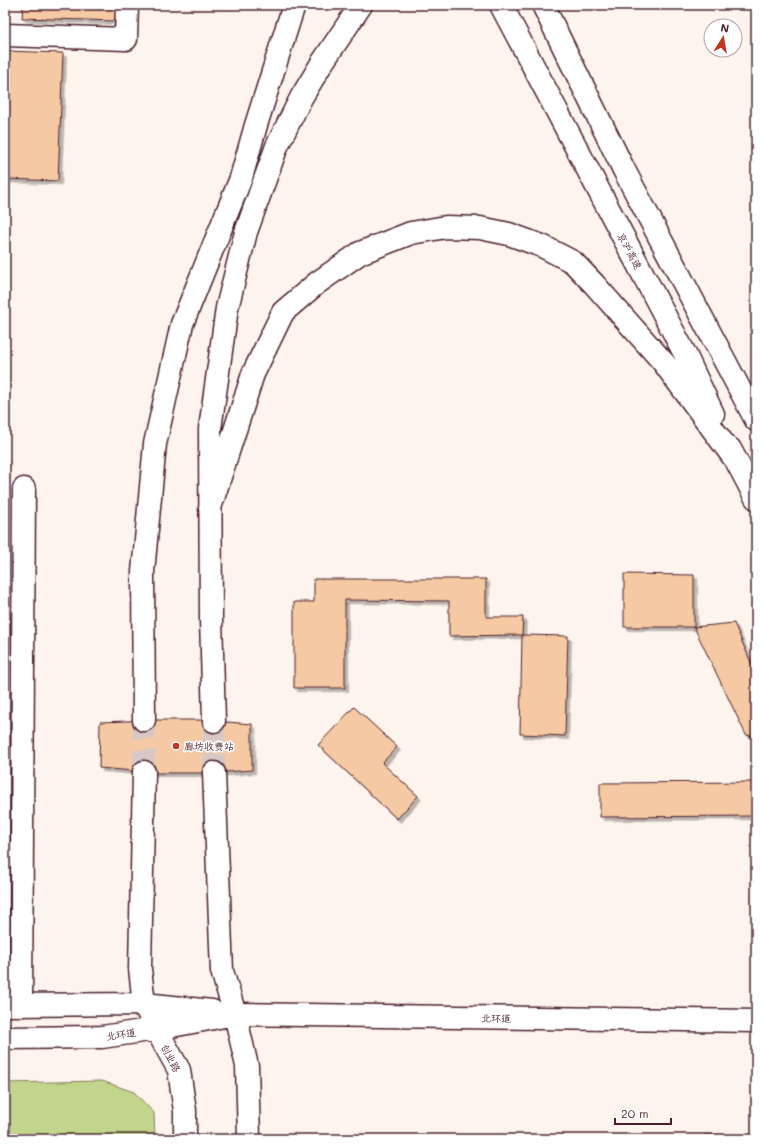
<svg xmlns="http://www.w3.org/2000/svg" width="761" height="1144" font-family="Mali,'LXGW WenKai TC',sans-serif">
  <style>
    .green { fill: #c1d68c; stroke: #867a5c }
    .building { fill: #f4c9a3; stroke: #4a1f2b; filter: url(#shadow) }
    .lines { fill: none; stroke-linecap: round; stroke-linejoin: round }
    .highway-tunnel { stroke: #d9c9c6; stroke-width: 22; stroke-dasharray: 22 11; stroke-linecap: butt }
    .minor-casing { stroke: #4a1f2b; stroke-width: 25 }
    .major-casing { stroke: #4a1f2b; stroke-width: 25 }
    .highway-casing { stroke: #4a1f2b; stroke-width: 25 }
    .minor { stroke: #fff; stroke-width: 22 }
    .major { stroke: #fff; stroke-width: 22 }
    .highway { stroke: #fff; stroke-width: 22 }
    .poi-dot { fill: #c8321e; stroke: #fff; stroke-width: 1.5 }
    .labels { text-anchor: middle; dominant-baseline: central; stroke-width: 3; stroke-linejoin: round; paint-order: stroke }
    .street-label { font-size: 10px; fill: #4a1f2b; stroke: #fff }
    .poi-label { font-size: 10px; fill: #4a1f2b; stroke: #fff; text-anchor: start }
  </style>
  <defs>
    <filter id="shadow"><feDropShadow dx="3.5" dy="3.5" stdDeviation="0" flood-color="#0004"/></filter>
  </defs>
  <rect width="100%" height="100%" fill="#fdf4ed"/>
  <filter id="ink" filterUnits="userSpaceOnUse"><feTurbulence type="fractalNoise" baseFrequency=".025" numOctaves="2"/><feDisplacementMap in="SourceGraphic" scale="8" xChannelSelector="R" yChannelSelector="G"/><feConvolveMatrix kernelMatrix="1 2 1 2 8 2 1 2 1" color-interpolation-filters="sRGB"/></filter>
  <g filter="url(#ink)">
    <!-- green -->
    <path class="green" d="M102 1081 134 1092 154 1113 155 1139H5V1083Z"/>
    <!-- building -->
    <path class="building" d="M23 5H117L116 21 22 18Z
      M5 51 63 53 58 181 5 179Z
      M624 574 694 575V627H624Z
      M314 579H486V617H523L522 635 449 636V601L345 600V688H294V602H314Z
      M5 612H9L10 650 5 651Z
      M734 623 756 674V736L746 735 694 627Z
      M522 635 568 636 565 736 520 734Z
      M354 707 397 747 382 763 418 796 397 819 318 745Z
      M154 720H201L252 724V770L214 773H156L99 768 100 722Z
      M756 782V816L600 817V783Z
      M704 1135 756 1136V1139H704Z"/>
    <g class="lines">
      <!-- highway-tunnel -->
      <path class="highway-tunnel" d="M214 721V773
        M144 772V720"/>
      <!-- minor casing -->
      <g class="minor-casing">
        <path id="minor" d="M5 35 126 39 127 5
          M21 1005 24 489"/>
      </g>
      <!-- major casing -->
      <g class="major-casing">
        <path id="major" d="M235 1014 756 1021"/>
      </g>
      <!-- highway casing -->
      <g class="highway-casing">
        <path id="highway" d="M501 5 684 352 713 414
          M543 5 624 170 756 420
          M730 449 756 498
          M210 508 253 374 283 312 317 283 360 253 411 233 446 227 480 228 509 234 542 246 573 262 594 284 664 363 737 462
          M144 720 143 572 155 444 182 324 241 178 256 125 294 5
          M214 721 211 619 210 429 227 308 246 232 277 146 301 98 322 63 361 5
          M144 772 140 969 144 1004 156 1029 179 1070 185 1111V1139
          M214 773 222 971 235 1014 247 1066 249 1139
          M5 1005 144 1004 212 1011
          M5 1038 102 1037 156 1029 235 1014"/>
      </g>
      <!-- minor -->
      <use href="#minor" class="minor"/>
      <!-- major -->
      <use href="#major" class="major"/>
      <!-- highway -->
      <use href="#highway" class="highway"/>
    </g>
  </g>
  <!-- markers -->
  <circle class="poi-dot" cx="176" cy="746" r="4"/>
  <g class="labels">
    <!-- street labels -->
    <g class="street-label">
      <text transform="translate(630 251) rotate(62)">京沪高速</text>
      <text transform="translate(496 1018) rotate(1)">北环道</text>
      <text transform="translate(121 1034) rotate(-9)">北环道</text>
      <text transform="translate(171 1058) rotate(63)">创业路</text>
    </g>
    <!-- poi labels -->
    <g class="poi-label">
      <text x="184" y="746">廊坊收费站</text>
    </g>
  </g>
  <!-- margin -->
  <rect width="761" height="1144" fill="none" stroke="#fff" stroke-width="20"/>
  <rect x="10" y="10" width="741" height="1124" fill="none" stroke="#4a1f2b" stroke-width="1.5" filter="url(#ink)"/>
  <!-- north arrow -->
  <g transform="translate(723 38) rotate(11)"><circle r="19" fill="#ffffff" stroke="#b7a5aa"/>
  <path d="M0-3L7 15L0 10L-7 15Z" fill="#c8321e"/>
  <text y="-6" font-size="11" font-weight="bold" text-anchor="middle" fill="#4a1f2b">N</text>
  </g>
  <!-- scale -->
  <path d="M615 1118v6h56v-6" fill="none" stroke="#4a1f2b" stroke-width="2"/>
  <text x="621" y="1118" font-size="12" fill="#4a1f2b" stroke="#ffffff" stroke-width="3" paint-order="stroke">20 m</text>
</svg>
